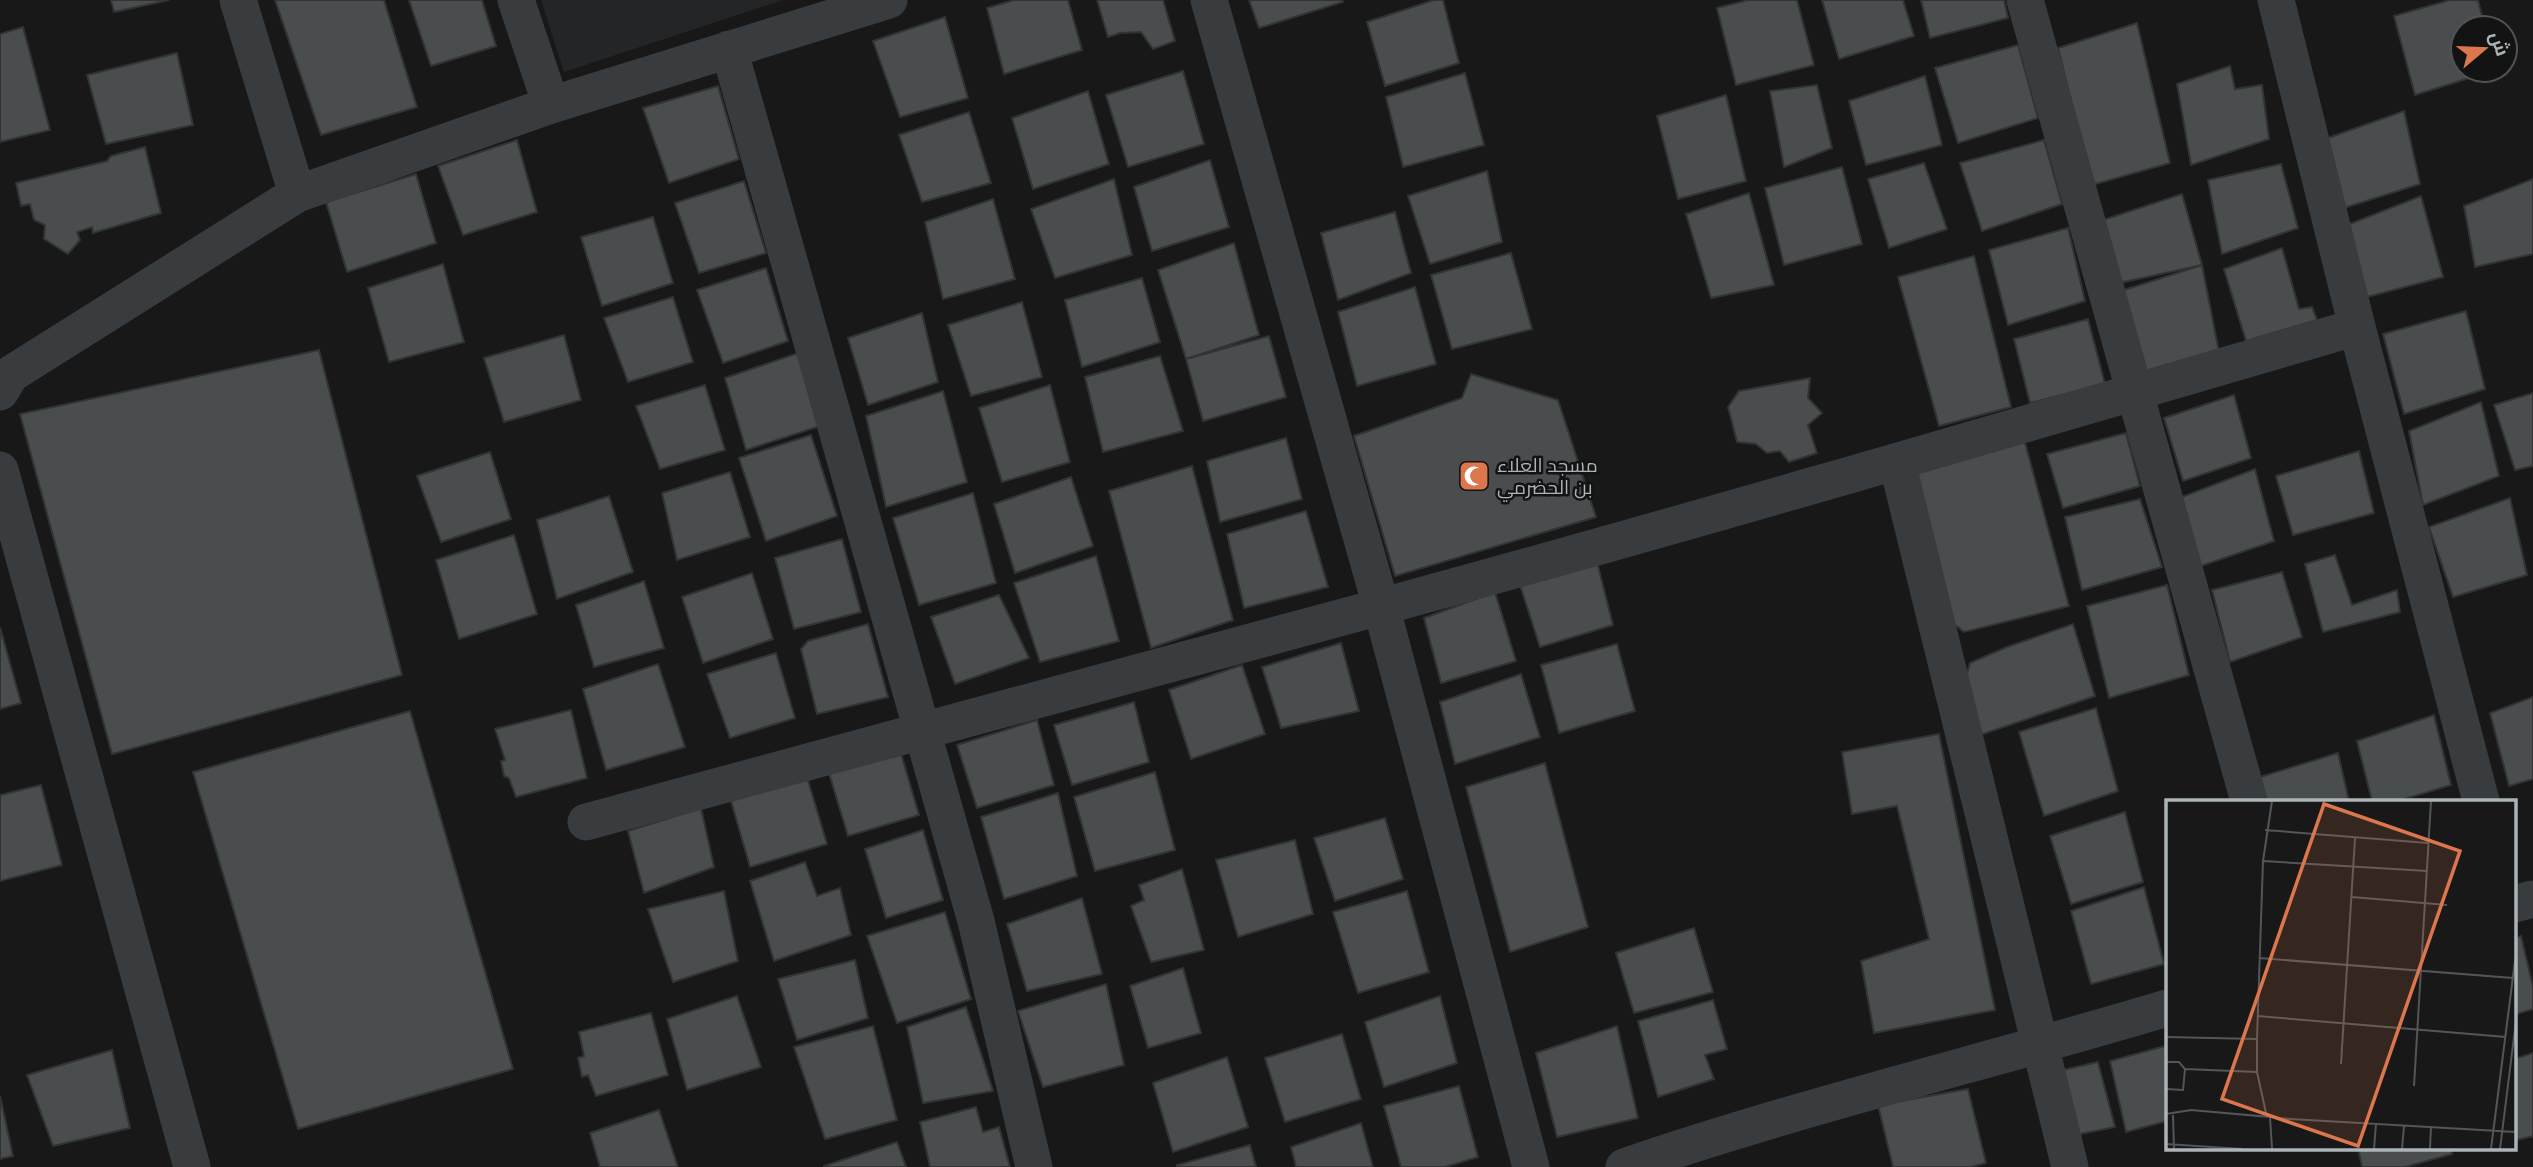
<svg xmlns="http://www.w3.org/2000/svg" width="2533" height="1167" font-family="'PT Sans',Cairo,sans-serif">
  <style>
    .built { fill: #242526 }
    .building { fill: #4a4d4e; stroke: #323335; stroke-width: 2 }
    .lines { fill: none; stroke-linecap: round; stroke-linejoin: round }
    .street { stroke: #393c3e; stroke-width: 37 }
    .labels { text-anchor: middle; dominant-baseline: central; stroke-width: 5; stroke-linejoin: round; paint-order: stroke }
    .poi-label { font-size: 19px; fill: #abb4b8; stroke: #131314; text-anchor: start }
    .inset-road { fill: none; stroke: #535659; stroke-width: 2 }
    .view { fill: #dc764d; fill-opacity: 0.15; stroke: #dc764d; stroke-width: 3.5 }
    .inset-edge { fill: none; stroke: #abb4b8; stroke-width: 3.5 }
  </style>
  <rect width="100%" height="100%" fill="#181819"/>
  <!-- built -->
  <path class="built" d="M541 0H783L564 72Z"/>
  <!-- building -->
  <path class="building" d="M111 0H169L114 12Z
    M275 0H384L417 107 321 135Z
    M409 0H482L496 46 431 66Z
    M1014 0H1068L1082 50 1004 74 987 8Z
    M1097 0H1163L1175 41 1153 49 1141 32 1120 33 1108 37Z
    M1249 0H1342L1343 2 1259 28Z
    M1434 0H1443L1459 63 1385 86 1367 22Z
    M1748 0H1797L1814 65 1736 85 1717 8Z
    M1822 0H1903L1914 36 1839 59Z
    M1921 0H2004L2008 18 1930 38Z
    M2450 0H2478L2485 28H2463V70H2495L2415 95 2394 16Z
    M945 17 968 98 900 117 873 41Z
    M2137 23 2170 163 2092 185 2058 48Z
    M23 27 50 130 0 142V34Z
    M2018 45 2038 118 1958 143 1935 68Z
    M177 53 193 125 106 144 87 75Z
    M2230 66 2235 89 2262 85 2269 139 2191 165 2177 84Z
    M1183 71 1204 144 1128 167 1106 95Z
    M1465 73 1484 145 1403 167 1386 97Z
    M1925 76 1942 145 1866 165 1849 101Z
    M1817 85 1832 148 1784 167 1770 91Z
    M718 86 739 159 669 183 643 108Z
    M1088 91 1109 164 1033 189 1012 118Z
    M1726 95 1746 181 1678 199 1657 116Z
    M2404 111 2420 184 2344 208 2325 139Z
    M969 112 991 183 922 202 899 135Z
    M517 140 537 212 463 235 438 166Z
    M2044 140 2062 204 1982 231 1960 163Z
    M145 147 161 213 93 233 92 227 77 232 80 240 68 254 44 239 45 225 34 220 30 204 21 206 16 183 107 161 111 156Z
    M1210 160 1229 227 1152 251 1134 187Z
    M1924 163 1947 229 1889 248 1868 179Z
    M2281 164 2298 228 2222 254 2208 180Z
    M1842 167 1862 244 1784 265 1765 188Z
    M1487 171 1502 242 1430 264 1408 196Z
    M416 174 436 243 347 272 326 202Z
    M1114 179 1132 255 1055 278 1031 209Z
    M2533 179V254L2475 267 2464 206Z
    M744 181 766 253 699 273 675 203Z
    M1749 193 1774 285 1711 298 1686 214Z
    M2182 194 2202 265 2119 283 2100 221Z
    M2421 196 2443 277 2363 298 2347 225Z
    M993 199 1015 279 943 299 925 222Z
    M1395 212 1411 273 1338 300 1321 233Z
    M653 217 673 283 602 306 581 237Z
    M2068 228 2085 301 2008 325 1989 250Z
    M1234 243 1259 335 1186 359 1158 270Z
    M2282 248 2299 309 2312 307 2317 320 2246 341 2224 269Z
    M1511 253 1532 329 1452 349 1431 275Z
    M1974 256 2011 407 1939 426 1898 277Z
    M443 264 464 342 389 362 368 288Z
    M2202 265 2219 352 2146 375 2121 291Z
    M766 268 788 341 723 363 697 290Z
    M1142 278 1160 342 1082 367 1065 300Z
    M1415 287 1436 364 1357 386 1338 312Z
    M673 297 693 362 628 382 604 318Z
    M1022 302 1042 377 971 396 948 325Z
    M2466 311 2485 389 2404 414 2383 334Z
    M922 313 938 382 868 405 848 338Z
    M2088 319 2105 384 2030 403 2014 339Z
    M564 335 581 400 504 422 484 358Z
    M1269 336 1286 397 1203 421 1186 359Z
    M319 350 402 675 112 754 20 414Z
    M801 352 823 425 746 450 725 378Z
    M1160 356 1183 431 1103 452 1085 377Z
    M1471 374 1558 400 1596 517 1395 576 1354 436 1462 398Z
    M1810 378 1808 398 1822 413 1808 425 1817 453 1789 462 1780 451 1767 453 1756 444 1737 442 1728 407 1739 391Z
    M705 385 725 450 660 469 636 406Z
    M1050 385 1070 462 1002 482 979 408Z
    M943 391 967 482 886 507 866 416Z
    M2533 393V466L2515 470 2494 405Z
    M2234 395 2251 458 2183 481 2164 418Z
    M2481 402 2499 476 2423 505 2409 431Z
    M2126 433 2140 486 2063 508 2047 454Z
    M811 435 837 516 766 541 739 458Z
    M2023 435 2069 606 1964 632 1939 612 1910 487 1920 468Z
    M1286 438 1302 499 1220 522 1207 461Z
    M2359 451 2374 513 2293 535 2276 476Z
    M490 452 511 519 441 542 417 476Z
    M1192 466 1233 620 1151 648 1109 491Z
    M2255 469 2274 541 2198 567 2179 498Z
    M730 472 750 537 677 560 662 493Z
    M1071 477 1093 546 1015 573 994 504Z
    M973 493 996 583 919 605 893 518Z
    M609 496 633 572 557 599 537 520Z
    M2510 498 2527 575 2453 597 2429 527Z
    M2140 499 2162 567 2082 590 2065 517Z
    M1306 511 1328 587 1244 608 1227 534Z
    M514 535 537 614 459 639 436 560Z
    M842 539 861 612 794 629 775 558Z
    M2335 555 2352 605 2397 590 2400 612 2323 632 2305 564Z
    M1096 556 1119 641 1040 662 1014 583Z
    M1596 558 1613 625 1540 647 1518 579Z
    M2282 572 2302 637 2230 662 2212 590Z
    M752 573 773 639 703 663 682 597Z
    M644 581 664 648 594 667 576 605Z
    M2167 585 2189 675 2109 698 2087 606Z
    M1495 592 1516 661 1441 683 1424 618Z
    M999 595 1029 658 955 684 931 617Z
    M868 624 888 697 817 714 801 649 808 641Z
    M2073 624 2095 696 1980 735 1963 688 1970 663 2007 647Z
    M0 627 21 703 0 709Z
    M1341 643 1359 711 1281 728 1262 667Z
    M1617 644 1635 711 1559 733 1541 665Z
    M776 653 795 718 730 738 707 674Z
    M658 664 685 747 606 770 583 689Z
    M1242 665 1265 734 1191 759 1169 690Z
    M1521 674 1540 737 1455 764 1440 702Z
    M2533 697V779L2509 786 2490 713Z
    M1134 702 1149 762 1072 785 1054 725Z
    M2096 708 2118 791 2044 816 2019 732Z
    M571 710 587 778 516 797 509 778 504 776 501 761 505 760 495 729Z
    M410 711 513 1069 298 1129 193 772Z
    M2434 715 2451 785 2398 801H2372L2357 741Z
    M1037 720 1054 785 977 808 957 745Z
    M1939 734 1995 1010 1874 1033 1861 961 1929 939 1897 806 1852 814 1842 752Z
    M900 750 919 815 848 836 828 770Z
    M2338 753 2349 801H2266L2257 778Z
    M1545 763 1588 927 1510 952 1466 787Z
    M1155 772 1175 850 1095 871 1074 797Z
    M807 777 827 844 750 867 731 801Z
    M41 785 62 865 0 881V795Z
    M1058 793 1077 876 1004 899 981 817Z
    M701 808 714 867 644 893 628 831Z
    M2125 812 2143 882 2071 904 2050 836Z
    M1385 818 1403 879 1335 901 1314 838Z
    M923 830 943 900 886 918 865 849Z
    M1295 840 1313 914 1238 937 1216 860Z
    M805 862 817 896 840 888 851 935 774 961 750 881Z
    M1182 869 1204 950 1151 962 1131 906 1144 900 1139 885Z
    M2144 887 2164 964 2091 984 2071 911Z
    M724 891 738 961 673 982 648 909Z
    M1407 891 1429 972 1358 993 1333 912Z
    M1082 898 1102 974 1027 991 1007 924Z
    M945 912 971 999 897 1023 867 936Z
    M1694 928 1713 992 1634 1013 1616 953Z
    M2521 936 2533 987V1009L2514 1015V939Z
    M855 960 868 1018 797 1040 778 979Z
    M1183 968 1201 1033 1148 1048 1130 986Z
    M1106 984 1124 1065 1043 1087 1018 1011Z
    M737 996 761 1067 687 1090 667 1019Z
    M1440 996 1457 1063 1384 1087 1365 1022Z
    M1713 1000 1727 1049 1705 1055 1714 1079 1658 1097 1638 1021Z
    M966 1007 993 1091 923 1103 907 1027Z
    M651 1013 668 1075 596 1096 588 1075 582 1077 578 1058 584 1056 579 1032Z
    M873 1026 897 1120 825 1139 794 1047Z
    M1617 1026 1638 1118 1557 1137 1536 1053Z
    M1342 1034 1361 1099 1285 1122 1265 1058Z
    M2165 1046 2167 1121 2126 1132 2110 1061Z
    M112 1050 130 1128 53 1146 27 1075Z
    M2533 1053V1136L2517 1140 2514 1113V1059Z
    M1227 1057 1248 1127 1173 1152 1153 1083Z
    M2098 1062 2115 1127 2070 1136 2058 1071Z
    M1459 1086 1478 1157 1445 1167H1401L1384 1106Z
    M1968 1089 1986 1163 1971 1167H1893L1878 1105Z
    M0 1096 13 1156 0 1159Z
    M976 1107 983 1132 999 1127 1010 1167H930L920 1122Z
    M659 1110 678 1167H600L590 1133Z
    M1361 1123 1373 1167H1296L1291 1147Z
    M897 1142 906 1167H824V1166Z
    M1250 1145 1256 1167H1177V1165Z
    M2358 1148H2451L2452 1154 2405 1167H2362Z"/>
  <g class="lines">
    <!-- street -->
    <path class="street" d="M238 0 297 194
      M516 0 551 105
      M1209 0 1381 606 1531 1167
      M2025 0 2249 801
      M2276 0 2357 327 2481 801
      M729 49 976 921 1034 1167
      M0 392 11 374 297 194 551 105 889 0
      M1897 462 2070 1167
      M0 470 192 1167
      M586 822C850 749 1115 679 1380 607 1707 518 2032 422 2357 327
      M2514 904 2533 899
      M1624 1167C1802 1106 1987 1062 2167 1008"/>
  </g>
  <!-- icons -->
  <defs>
    <g id="mosque-square" transform="scale(1.575)"><rect x="-9" y="-9" width="18" height="18" rx="4" fill="#dc764d" stroke="#131314"/><path d="M3.5-4.9A6 6 0 1 0 3.5 4.9A5 5 0 1 1 3.5-4.9Z" fill="#fff"/></g>
  </defs>
  <g fill-rule="evenodd">
    <use href="#mosque-square" x="1474" y="476"/>
  </g>
  <g class="labels">
    <!-- poi labels -->
    <g class="poi-label">
      <text x="1497" y="465">مسجد العلاء<tspan x="1497" dy="22">بن الحضرمي</tspan></text>
    </g>
  </g>
  <!-- overview -->
  <g transform="translate(2166 800)">
    <rect width="350" height="350" fill="#181819"/>
    <path class="inset-road" d="M106 1 97 61 91 239V272L100 313 109 318 350 332M99 30 262 43M97 61 261 71M186 97 281 105M93 158 347 178M91 216 340 237M0 237 91 239M0 262H13L19 269 17 290 0 289M175 264 189 38M19 269 91 272M248 286 265 1M0 314 25 310 104 317 106 349M7 315 8 349M0 344 76 349M208 349 210 324M236 349 238 326M264 349 265 327M325 349 350 153M334 349 350 221"/>
    <path class="view" d="M158 4 294 51 192 346 56 299Z"/>
    <rect width="350" height="350" class="inset-edge"/>
  </g>
  <!-- north arrow -->
  <g transform="translate(2484 49) rotate(71)"><circle r="33" fill="#131314" stroke="#505356" stroke-width="2"/>
  <path d="M0-5L12 26L0 18L-12 26Z" fill="#dc764d"/>
  <text y="-10" font-size="19" font-weight="bold" text-anchor="middle" fill="#abb4b8">ش</text>
  </g>
</svg>
